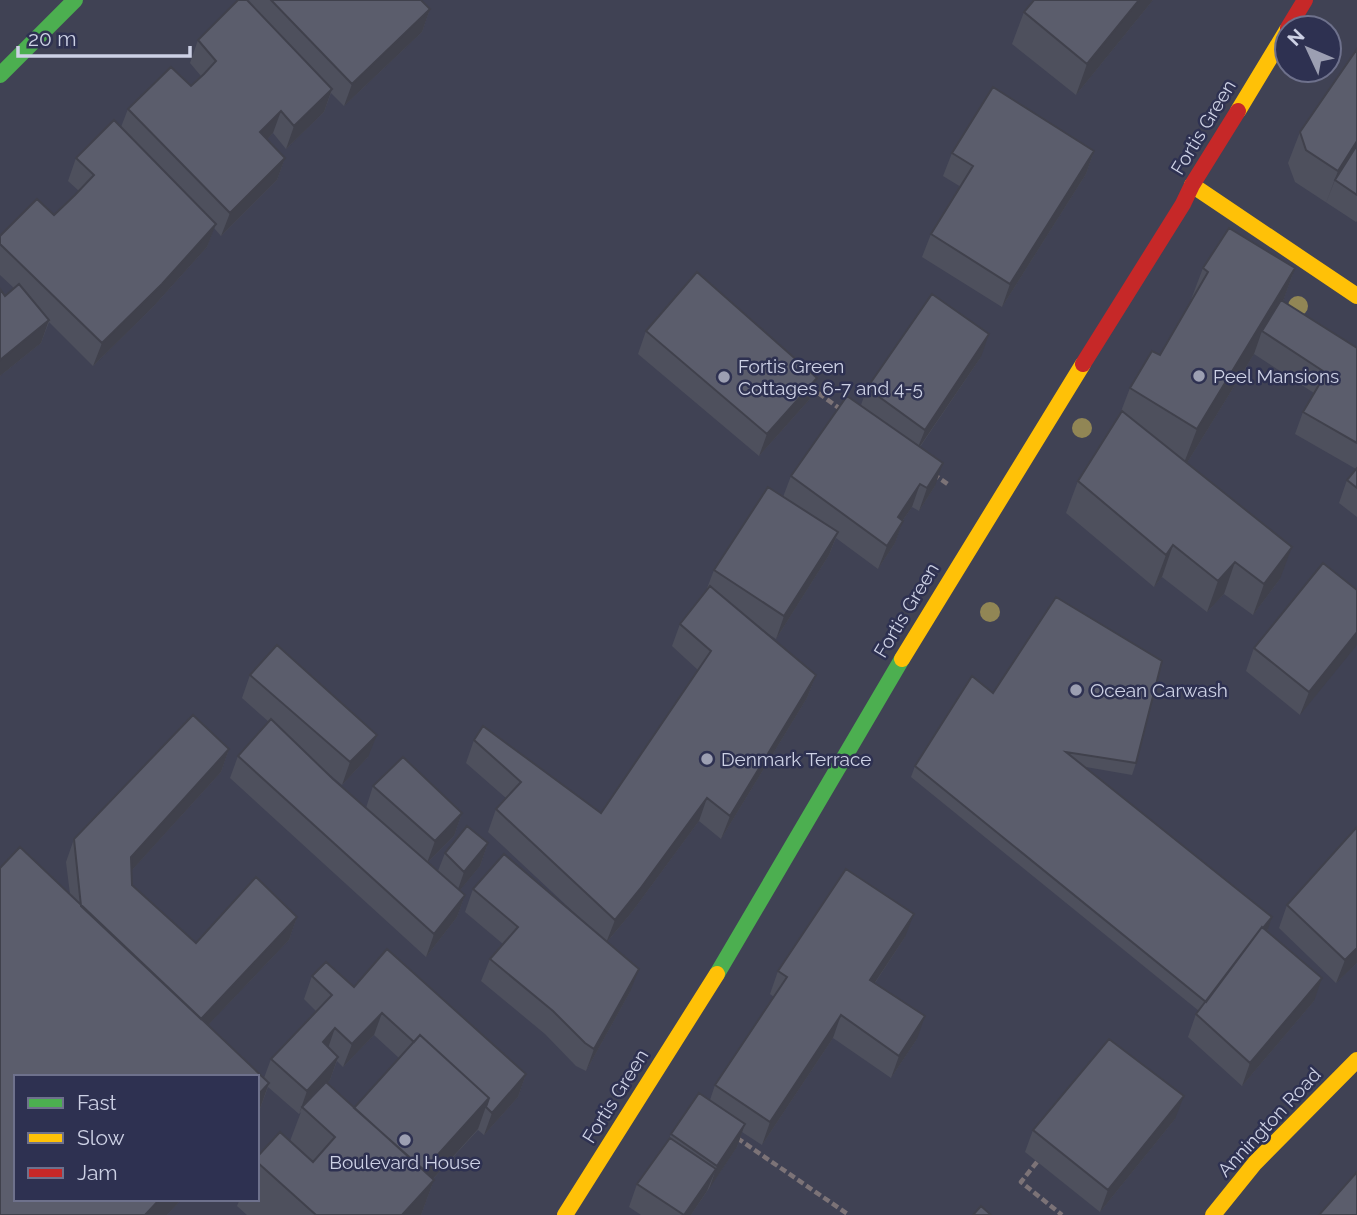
<svg xmlns="http://www.w3.org/2000/svg" width="1357" height="1215" font-family="Raleway,sans-serif">
  <style>
    .lines { fill: none; stroke-linecap: round; stroke-linejoin: round }
    .path { stroke: #7c7377; stroke-width: 4.5; stroke-dasharray: 7 3.5; stroke-linecap: butt }
    .fast { stroke: #4caf50; stroke-width: 16 }
    .slow { stroke: #ffc107; stroke-width: 16 }
    .jam { stroke: #c62828; stroke-width: 16 }
    .tree { fill: #918655 }
    .wall { fill: #4e505d; fill-rule: evenodd }
    .shaded-wall { fill: #40414c }
    .building { fill: #5b5d6c; stroke: #40414c; stroke-width: 2 }
    .poi-dot { fill: #9c9fb2; stroke: #2e3151; stroke-width: 2.5 }
    .labels { text-anchor: middle; dominant-baseline: central; stroke-width: 5; stroke-linejoin: round; paint-order: stroke }
    .street-label { font-size: 19px; fill: #cdd1e5; stroke: #2e3151 }
    .poi-label { font-size: 19px; fill: #cdd1e5; stroke: #2e3151; text-anchor: start }
  </style>
  <rect width="100%" height="100%" fill="#404254"/>
  <g class="lines">
    <!-- path -->
    <path class="path" d="M810 387 843 411
      M933 474 949 485
      M737 1138 849 1215
      M1037 1162 1021 1182 1062 1215"/>
    <!-- fast -->
    <path class="fast" d="M0 75 75 0
      M717 974 902 659"/>
    <!-- slow -->
    <path class="slow" d="M1238 111 1287 30
      M1192 185 1357 296
      M902 659 1083 364
      M565 1215 717 974
      M1213 1215 1255 1163 1357 1060"/>
    <!-- jam -->
    <path class="jam" d="M1288 28 1305 0
      M1083 364 1183 204 1192 185 1238 111"/>
  </g>
  <!-- trees -->
  <g class="tree">
    <circle cx="1298" cy="306" r="10"/>
    <circle cx="1082" cy="428" r="10"/>
    <circle cx="990" cy="612" r="10"/>
  </g>
  <!-- wall -->
  <path class="wall" d="M248 0H421L430 9 422 32 344 106 331 93 324 112 286 149 273 133 267 139 285 158 277 180 221 236 214 228 207 247 153 307 93 366 49 322 41 343 0 376V289L5 296 14 288 0 275V236L54 215 79 191 68 181 76 158 121 127 128 109 191 86 201 76 190 63 198 40Z
    M1034 0H1153L1076 95 1012 44 1024 12Z
    M1357 49V221L1356 222 1295 182 1288 163 1300 132Z
    M1094 151 1086 174 1002 307 922 257 931 234 961 187 943 176 952 153Z
    M1203 268H1295L1283 301 1357 348V517L1339 503 1347 480 1356 469 1295 434 1303 412 1314 393 1254 354 1187 463 1280 579 1253 615 1224 594 1207 612 1162 577 1154 587 1066 513 1078 481 1120 414 1130 388 1160 355 1189 305Z
    M646 331 817 378 809 400 759 456 638 354Z
    M981 357 920 447 935 486 919 511 912 507 903 520 895 543 878 569 836 538 829 555 776 639 765 632 816 675 807 698 721 839 699 821 632 912 607 942 630 992 586 1071 576 1066 545 1034 481 981 490 959 503 944 465 912 473 889 597 934 488 832 496 809 506 798 466 763 474 740 601 813 698 670 672 646 680 624 706 591 714 570 783 497 791 476 861 405 867 388Z
    M1357 590 1300 715 1246 671 1254 648Z
    M250 675 368 757 342 785 316 763 366 808 373 786 462 813 454 836 428 862 438 871 445 853 488 843 480 866 460 890 465 895 457 917 426 957 230 778 238 756 269 722 242 698Z
    M993 693 1136 763 1132 775 1086 767 1268 929 1266 931 1314 1001 1242 1086 1188 1037 1196 1014 1199 1011 911 777 915 766Z
    M193 715 229 749 221 772 132 870V885L196 943 256 877 297 917 289 940 208 1025 264 1078 271 1059 316 1011 304 999 312 976 326 962 354 987 387 949 526 1074 518 1097 484 1135 478 1130 433 1179 434 1180 421 1215H247L237 1206 240 1199H257V1157L280 1132 290 1141 301 1112 299 1114 268 1087 257 1117V1077H16V1199H182L167 1215H0V868L20 847 70 894 66 862 74 839ZM374 1035 399 1058 354 1108 327 1083 330 1080 337 1061 343 1067Z
    M1357 827V963L1336 983 1279 928 1287 905Z
    M905 937 875 983 917 1039 891 1078 833 1038 762 1145 742 1132 737 1147 691 1215H641L629 1207 637 1184 669 1139 671 1134 710 1100 715 1085 774 997 770 994 778 971Z
    M1175 1119 1100 1212 1025 1152 1033 1130Z"/>
  <!-- shaded-wall -->
  <path class="shaded-wall" d="M1139 0H1153L1076 95 1087 64Z
    M430 9 422 32 344 106 352 84Z
    M332 89 324 112 286 149 294 126Z
    M281 111 273 133 252 155 260 132Z
    M1357 141V147L1335 180 1326 203 1338 171Z
    M1094 151 1086 174 1002 307 1010 284Z
    M285 158 277 180 221 236 230 213Z
    M216 224 207 247 153 307 93 366 102 343Z
    M1295 268 1278 315 1262 331 1254 354 1179 476 1197 429Z
    M49 320 41 343 0 376V360Z
    M989 334 981 357 916 452 925 430Z
    M817 378 809 400 759 456 767 434Z
    M943 463 935 486 919 511 927 488Z
    M920 484 912 507 889 540 898 517Z
    M903 521 895 543 878 569 887 546Z
    M838 532 829 555 776 639 784 616Z
    M1173 545 1162 577 1154 587 1166 555Z
    M1292 547 1280 579 1253 615 1264 584Z
    M1235 562 1224 594 1207 612 1218 581Z
    M1357 632V645L1300 715 1309 692Z
    M816 675 807 698 721 839 730 816Z
    M377 735 368 757 342 785 350 762Z
    M229 749 221 772 123 880 131 857Z
    M707 798 699 821 632 912 606 943 615 920Z
    M462 813 454 836 427 863 435 841Z
    M488 843 480 866 456 895 464 872Z
    M465 895 457 917 426 957 434 934Z
    M914 914 905 937 862 1002 870 980Z
    M297 917 289 940 192 1042 200 1019Z
    M1272 917 1268 929 1201 1014Z
    M1357 948V963L1336 983 1345 960Z
    M639 969 630 992 586 1071 594 1049Z
    M1322 978 1314 1001 1242 1086 1250 1063Z
    M382 1013 374 1035 343 1067 352 1044Z
    M841 1015 833 1038 762 1145 770 1122Z
    M925 1016 917 1039 891 1078 899 1056Z
    M335 1028 327 1051 323 1042Z
    M338 1057 330 1080 304 1109 302 1107 299 1114 307 1091Z
    M526 1074 518 1097 484 1135 492 1113Z
    M269 1083 257 1117V1096Z
    M1184 1096 1175 1119 1100 1212 1108 1190Z
    M489 1098 478 1129 402 1213 414 1182Z
    M745 1124 737 1147 709 1189 717 1166Z
    M716 1169 707 1191 691 1215H684Z
    M434 1180 421 1215H402Z
    M160 1199H182L167 1215H145Z"/>
  <!-- building -->
  <path class="building" d="M238 0H247L332 89 294 126 281 111 260 132 285 158 230 213 128 109 171 67 191 86 204 74 216 61 198 40Z
    M271 0H421L430 9 352 84Z
    M1034 0H1139L1087 64 1024 12Z
    M1357 49V141L1338 171 1306 150 1300 132Z
    M993 87 1094 151 1010 284 931 234 973 166 952 153Z
    M114 120 216 224 162 284 102 343 0 244V236L37 199 54 215 75 195 94 175 76 158Z
    M1357 145V195L1335 180Z
    M1229 228 1295 268 1197 429 1130 388 1152 351 1160 355 1208 272 1203 268Z
    M697 272 817 378 767 434 646 331Z
    M19 284 49 320 0 360V289L5 296Z
    M932 294 989 334 925 430 867 388Z
    M1281 300 1357 348V443L1303 412 1326 373 1262 331Z
    M847 396 943 463 927 488 920 484 898 517 903 521 887 546 791 476Z
    M1122 411 1292 547 1264 584 1235 562 1218 581 1173 545 1166 555 1078 481Z
    M1357 468V488L1347 480Z
    M768 487 838 532 784 616 714 570Z
    M1323 563 1357 590V632L1309 692 1254 648Z
    M710 586 816 675 730 816 707 798 640 889 615 920 496 809 521 782 474 740 483 726 601 813 711 651 680 624Z
    M1056 597 1162 661 1136 763 1066 752 1272 917 1263 928 1262 927 1206 1002 915 766 972 676 993 693Z
    M277 645 377 735 350 762 250 675Z
    M193 715 229 749 131 857 132 885 196 943 256 877 297 917 201 1019 81 906 74 839Z
    M271 719 333 779 465 895 434 934 238 756Z
    M403 757 462 813 435 841 373 786Z
    M467 826 488 843 464 872 445 853Z
    M1357 827V948L1345 960 1287 905Z
    M20 847 269 1083 257 1096V1077H16V1199H160L145 1215H0V868Z
    M504 854 639 969 594 1049 585 1043 553 1011 490 959 518 927 473 889Z
    M846 869 914 914 870 980 925 1016 899 1056 841 1015 770 1122 715 1085 787 977 778 971Z
    M1262 927 1322 978 1250 1063 1196 1014Z
    M387 949 526 1074 492 1113 486 1107 489 1098 420 1035 414 1042 382 1013 352 1044 335 1028 323 1042 338 1057 307 1091 271 1059 332 995 312 976 326 962 354 987Z
    M420 1035 489 1098 424 1170 354 1108Z
    M1109 1039 1184 1096 1108 1190 1033 1130Z
    M326 1082 434 1180 402 1215H316L257 1162V1157L280 1132 313 1162 335 1137 302 1107Z
    M699 1093 745 1124 717 1166 671 1134Z
    M670 1138 716 1169 684 1215 637 1184Z
    M1357 1172V1215H1319Z
    M981 1206 991 1215H973Z"/>
  <!-- markers -->
  <g class="poi-dot">
    <circle cx="1199" cy="376" r="7"/>
    <circle cx="724" cy="377" r="7"/>
    <circle cx="1076" cy="690" r="7"/>
    <circle cx="707" cy="759" r="7"/>
    <circle cx="405" cy="1140" r="7"/>
  </g>
  <g class="labels">
    <!-- street labels -->
    <g class="street-label">
      <text transform="translate(1203 127) rotate(-59)">Fortis Green</text>
      <text transform="translate(906 610) rotate(-59)">Fortis Green</text>
      <text transform="translate(615 1096) rotate(-58)">Fortis Green</text>
      <text transform="translate(1269 1122) rotate(-47)">Annington Road</text>
    </g>
    <!-- poi labels -->
    <g class="poi-label">
      <text x="738" y="366">Fortis Green<tspan x="738" dy="22">Cottages 6-7 and 4-5</tspan></text>
      <text x="1213" y="376">Peel Mansions</text>
      <text x="1090" y="690">Ocean Carwash</text>
      <text x="721" y="759">Denmark Terrace</text>
      <text x="405" y="1162" text-anchor="middle">Boulevard House</text>
    </g>
  </g>
  <!-- legend -->
  <rect x="14" y="1075" width="245" height="126" fill="#2e3151" stroke="#6e718c" stroke-width="2"/>
  <rect x="28" y="1098" width="35" height="10" fill="#4caf50" stroke="#6e718c" stroke-width="2"/>
  <text x="77" y="1110" font-size="21" fill="#cdd1e5">Fast</text>
  <rect x="28" y="1133" width="35" height="10" fill="#ffc107" stroke="#6e718c" stroke-width="2"/>
  <text x="77" y="1145" font-size="21" fill="#cdd1e5">Slow</text>
  <rect x="28" y="1168" width="35" height="10" fill="#c62828" stroke="#6e718c" stroke-width="2"/>
  <text x="77" y="1180" font-size="21" fill="#cdd1e5">Jam</text>
  <!-- north arrow -->
  <g transform="translate(1308 49) rotate(314)"><circle r="33" fill="#2e3151" stroke="#6e718c" stroke-width="2"/>
  <path d="M0-5L12 26L0 18L-12 26Z" fill="#9c9fb2"/>
  <text y="-10" font-size="19" font-weight="bold" text-anchor="middle" fill="#cdd1e5">N</text>
  </g>
  <!-- scale -->
  <path d="M18 46v10h172v-10" fill="none" stroke="#cdd1e5" stroke-width="3.5"/>
  <text x="28" y="46" font-size="21" fill="#cdd1e5" stroke="#2e3151" stroke-width="5" paint-order="stroke">20 m</text>
</svg>
